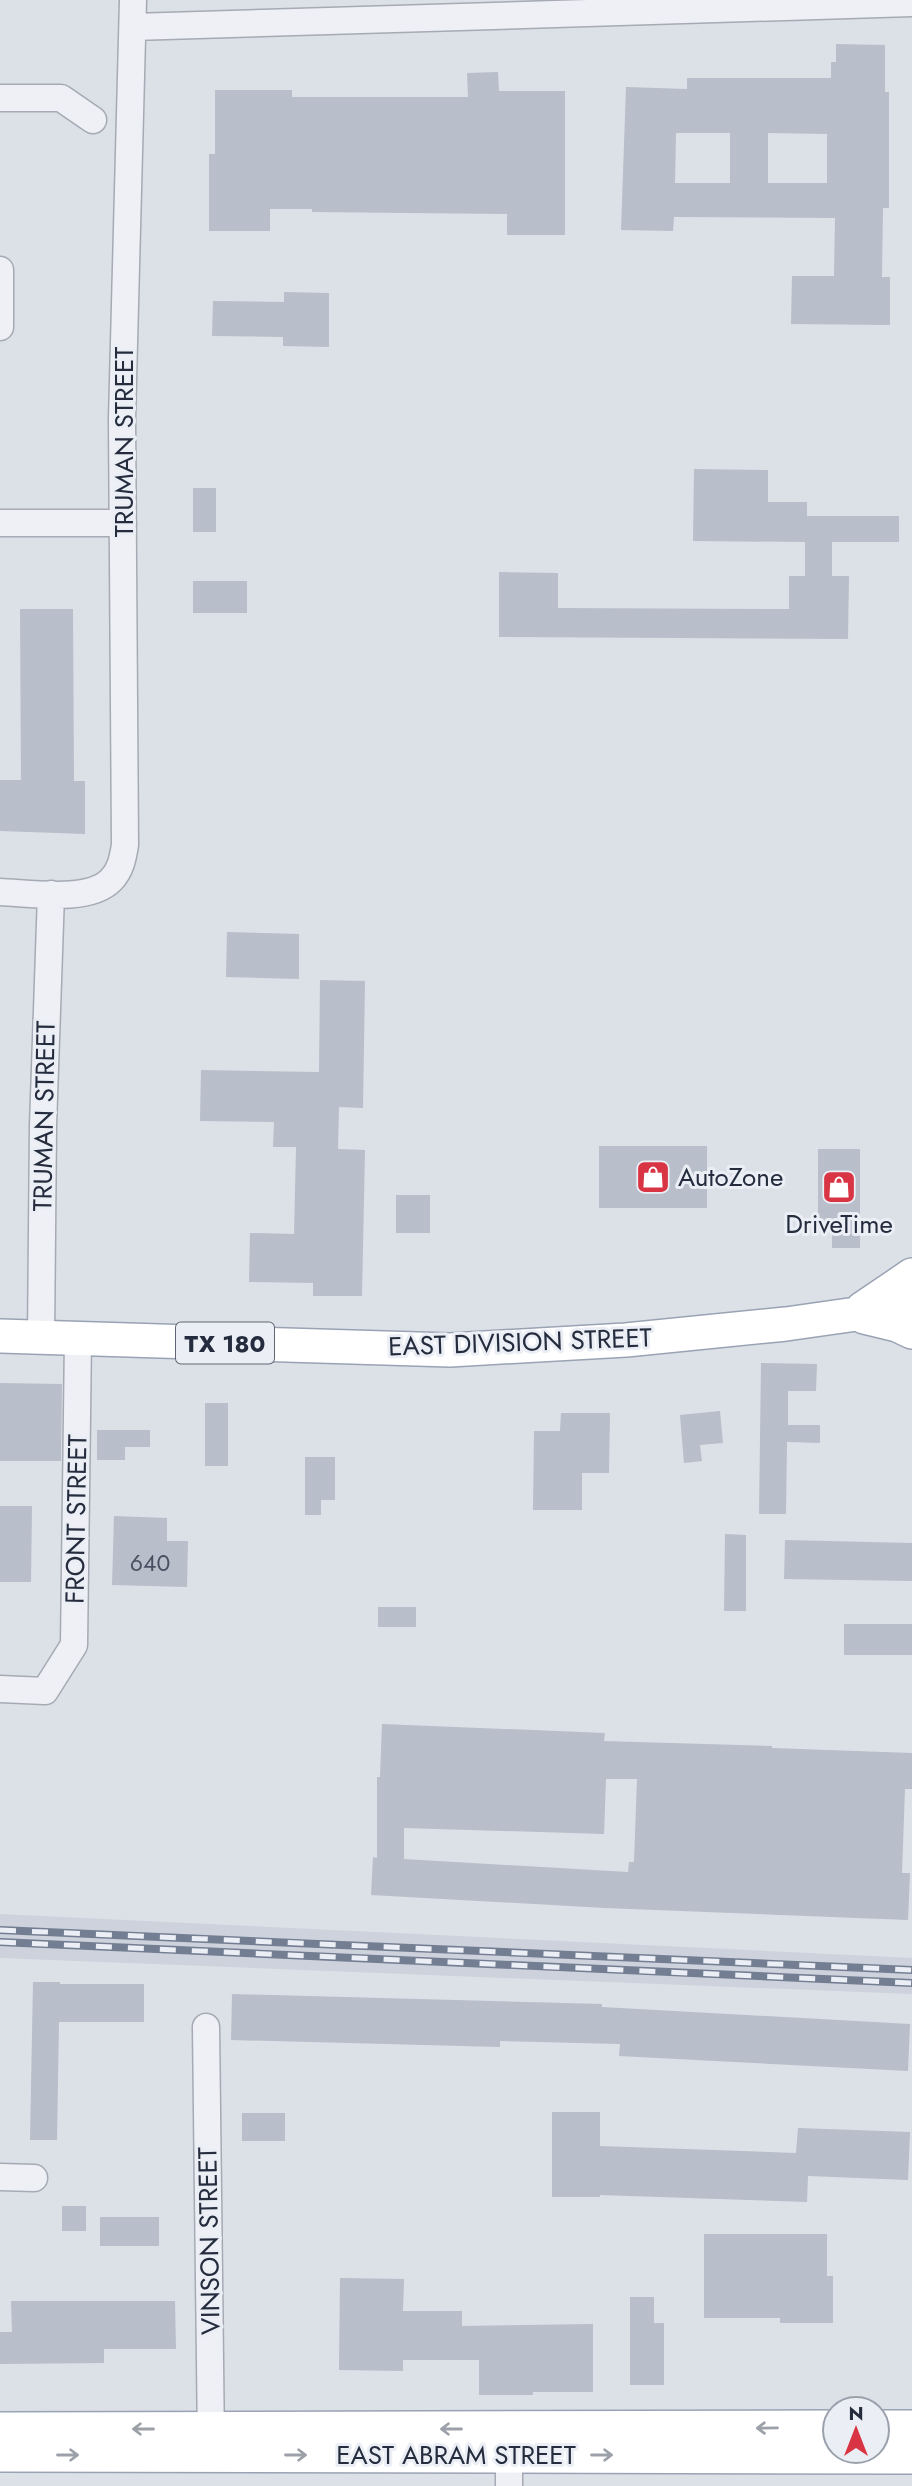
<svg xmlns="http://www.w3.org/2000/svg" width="912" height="2486" font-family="Jost,sans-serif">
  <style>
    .built { fill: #cdd2dc }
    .building { fill: #b8beca; fill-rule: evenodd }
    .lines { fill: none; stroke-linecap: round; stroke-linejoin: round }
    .minor-casing { stroke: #a5aab4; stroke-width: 29 }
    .major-casing { stroke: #9aa3b4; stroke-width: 36 }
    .minor { stroke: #eef0f5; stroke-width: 26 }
    .major { stroke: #fff; stroke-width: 33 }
    .rail-casing { stroke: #747e92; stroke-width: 8 }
    .rail { stroke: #ebeff5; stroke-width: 5; stroke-dasharray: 16; stroke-linecap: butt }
    .oneway { stroke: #9ca0a8 }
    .labels { text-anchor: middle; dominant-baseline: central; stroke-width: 6; stroke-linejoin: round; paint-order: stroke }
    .number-label { font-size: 23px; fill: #495061 }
    .shield { fill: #ebeff5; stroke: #606675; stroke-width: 2 }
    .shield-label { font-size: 24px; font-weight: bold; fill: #242c3e }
    .street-label { font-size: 26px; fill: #242c3e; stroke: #ebeff5 }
    .poi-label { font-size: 26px; fill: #242c3e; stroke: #ebeff5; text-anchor: start }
  </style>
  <rect width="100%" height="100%" fill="#dce0e7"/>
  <!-- built -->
  <path class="built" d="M0 1914 912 1958V1994L0 1958Z"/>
  <!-- building -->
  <path class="building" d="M836 44 885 45V92H889V208H883L882 277H890V325L791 324 792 276H834L835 218 674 217 673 231 621 230 626 87 687 89V78H831V62H836ZM676 133H730V183H675ZM768 133 827 134V183H768Z
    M498 72 499 91H565V235H507V214L312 212V209H270V231H209V154H215V90H292V97H468L467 73Z
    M284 292 329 293V347L283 346V337L212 336 213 301 284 302Z
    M694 469 768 470V502H807V516H899V542H832V576H849L848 639 499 637V572L558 573V608L789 609V576H805V542L693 541Z
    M193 488H216V532H193Z
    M193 581H247V613H193Z
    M20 609H73L74 781H85V834L0 831V780H21Z
    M227 932 299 934V979L226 977Z
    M320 980 365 981 363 1108 339 1107 338 1149 365 1150 362 1296H313V1283L249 1282 250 1233 294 1234 296 1147H273L274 1122 200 1121 201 1070 319 1072Z
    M599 1146H707V1208H599Z
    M818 1149H860V1248H832V1225H818Z
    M396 1195H430V1233H396Z
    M761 1363 817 1364 816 1391H788V1425H820V1443L787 1442 786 1514H759Z
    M0 1383 62 1384 61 1461H0Z
    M205 1403H228V1466H205Z
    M720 1411 723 1443 700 1445 702 1461 684 1463 680 1415Z
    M561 1413H610L609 1473H582V1510H533L534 1431H560Z
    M97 1430H150V1447H125V1460H97Z
    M305 1457H335V1500H321V1515H305Z
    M0 1506H32L31 1582H0Z
    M114 1516 167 1518V1541H188L187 1587 112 1585Z
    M725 1534 746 1535V1611H724Z
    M785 1540 912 1543V1581L784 1579Z
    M378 1607H416V1627H378Z
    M844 1624H912V1655H844Z
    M382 1724 605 1733 604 1741 772 1746V1748L912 1753V1789H905L902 1873H910L908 1920 605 1908 371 1895 373 1857 377 1858V1777H380ZM606 1779H637L634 1862H629L628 1872 404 1859V1828L604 1834Z
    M33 1982H60V1984H144V2022H59L57 2140H30Z
    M232 1994 602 2004V2007L910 2024 908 2071 619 2056 620 2044 500 2041V2047L231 2040Z
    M552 2112H600V2146L796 2153 798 2128 910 2132 908 2180 808 2176 807 2202 600 2195V2197H552Z
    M242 2113H285V2141H242Z
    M62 2206H86V2231H62Z
    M100 2217H159V2246H100Z
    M704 2234H827V2276H833V2323H780V2318H704Z
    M340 2278 404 2279 403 2311H462V2326L593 2324V2392H533V2395H479V2360H403V2371L339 2370Z
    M630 2297H654V2323H664V2385H630Z
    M11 2301H175L176 2349H104V2363L0 2364V2332H12Z"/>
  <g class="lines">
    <!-- minor casing -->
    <g class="minor-casing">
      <path id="minor" d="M133 27 912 3
        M0 98H61L93 120
        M0 270V327
        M0 523H123
        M0 892C30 893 89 903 111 880 121 870 123 857 125 845L122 419 133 0
        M41 1338 43 1126 51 894
        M0 1689 45 1691 74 1645 78 1339
        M206 2027 211 2445
        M0 2177 34 2178
        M509 2437V2486"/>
    </g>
    <!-- major casing -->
    <g class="major-casing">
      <path id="major" d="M862 1309 912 1275
        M864 1317 897 1325 912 1332
        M0 1336 450 1350 626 1340 786 1324 912 1306
        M877 2427H912
        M0 2429 835 2427
        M0 2455 912 2457"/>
    </g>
    <!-- minor -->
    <use href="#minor" class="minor"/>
    <!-- major -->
    <use href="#major" class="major"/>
    <!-- rail casing -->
    <g class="rail-casing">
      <path id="rail" d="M0 1930 912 1970
        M0 1942 912 1983"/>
    </g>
    <!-- rail -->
    <use href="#rail" class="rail"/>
  </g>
  <!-- one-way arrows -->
  <defs><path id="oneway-shaft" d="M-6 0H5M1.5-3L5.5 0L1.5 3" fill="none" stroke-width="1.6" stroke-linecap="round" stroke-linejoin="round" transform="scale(1.75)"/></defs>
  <g class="oneway">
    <use href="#oneway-shaft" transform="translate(767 2428) rotate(179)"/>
    <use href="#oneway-shaft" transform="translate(143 2429) rotate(180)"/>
    <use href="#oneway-shaft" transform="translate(451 2429) rotate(180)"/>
    <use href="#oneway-shaft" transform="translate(68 2455)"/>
    <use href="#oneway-shaft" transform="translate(296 2455)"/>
    <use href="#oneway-shaft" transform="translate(602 2455)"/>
  </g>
  <!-- icons -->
  <defs>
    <g id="shop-square" transform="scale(1.75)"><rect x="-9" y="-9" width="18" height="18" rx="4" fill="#d93444" stroke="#ebeff5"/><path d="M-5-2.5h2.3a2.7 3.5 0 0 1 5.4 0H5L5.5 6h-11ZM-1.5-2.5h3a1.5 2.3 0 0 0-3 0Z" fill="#fff"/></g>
  </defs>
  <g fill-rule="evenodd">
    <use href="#shop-square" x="653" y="1177"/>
    <use href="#shop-square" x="839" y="1187"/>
  </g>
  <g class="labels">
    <!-- number labels -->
    <g class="number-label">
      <text x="150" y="1563">640</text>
    </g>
    <!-- shield labels -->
    <rect class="shield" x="176" y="1322.5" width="98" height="41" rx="5"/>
    <g class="shield-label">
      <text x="225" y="1343">TX 180</text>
    </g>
    <!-- street labels -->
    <g class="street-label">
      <text transform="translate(124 442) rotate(-90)">TRUMAN STREET</text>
      <text transform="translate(44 1116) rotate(-89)">TRUMAN STREET</text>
      <text transform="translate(520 1342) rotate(-2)">EAST DIVISION STREET</text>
      <text transform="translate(76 1519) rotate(-89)">FRONT STREET</text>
      <text transform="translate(209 2241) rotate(-91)">VINSON STREET</text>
      <text x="456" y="2455">EAST ABRAM STREET</text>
    </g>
    <!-- poi labels -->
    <g class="poi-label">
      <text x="678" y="1177">AutoZone</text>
      <text x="839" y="1224" text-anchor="middle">DriveTime</text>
    </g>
  </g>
  <!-- north arrow -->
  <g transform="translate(856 2430)"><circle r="33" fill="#ebeff5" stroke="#9ba1ac" stroke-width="2"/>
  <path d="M0-5L12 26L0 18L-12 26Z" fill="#d93444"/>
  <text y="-10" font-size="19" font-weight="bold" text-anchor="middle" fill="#242c3e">N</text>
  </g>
</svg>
